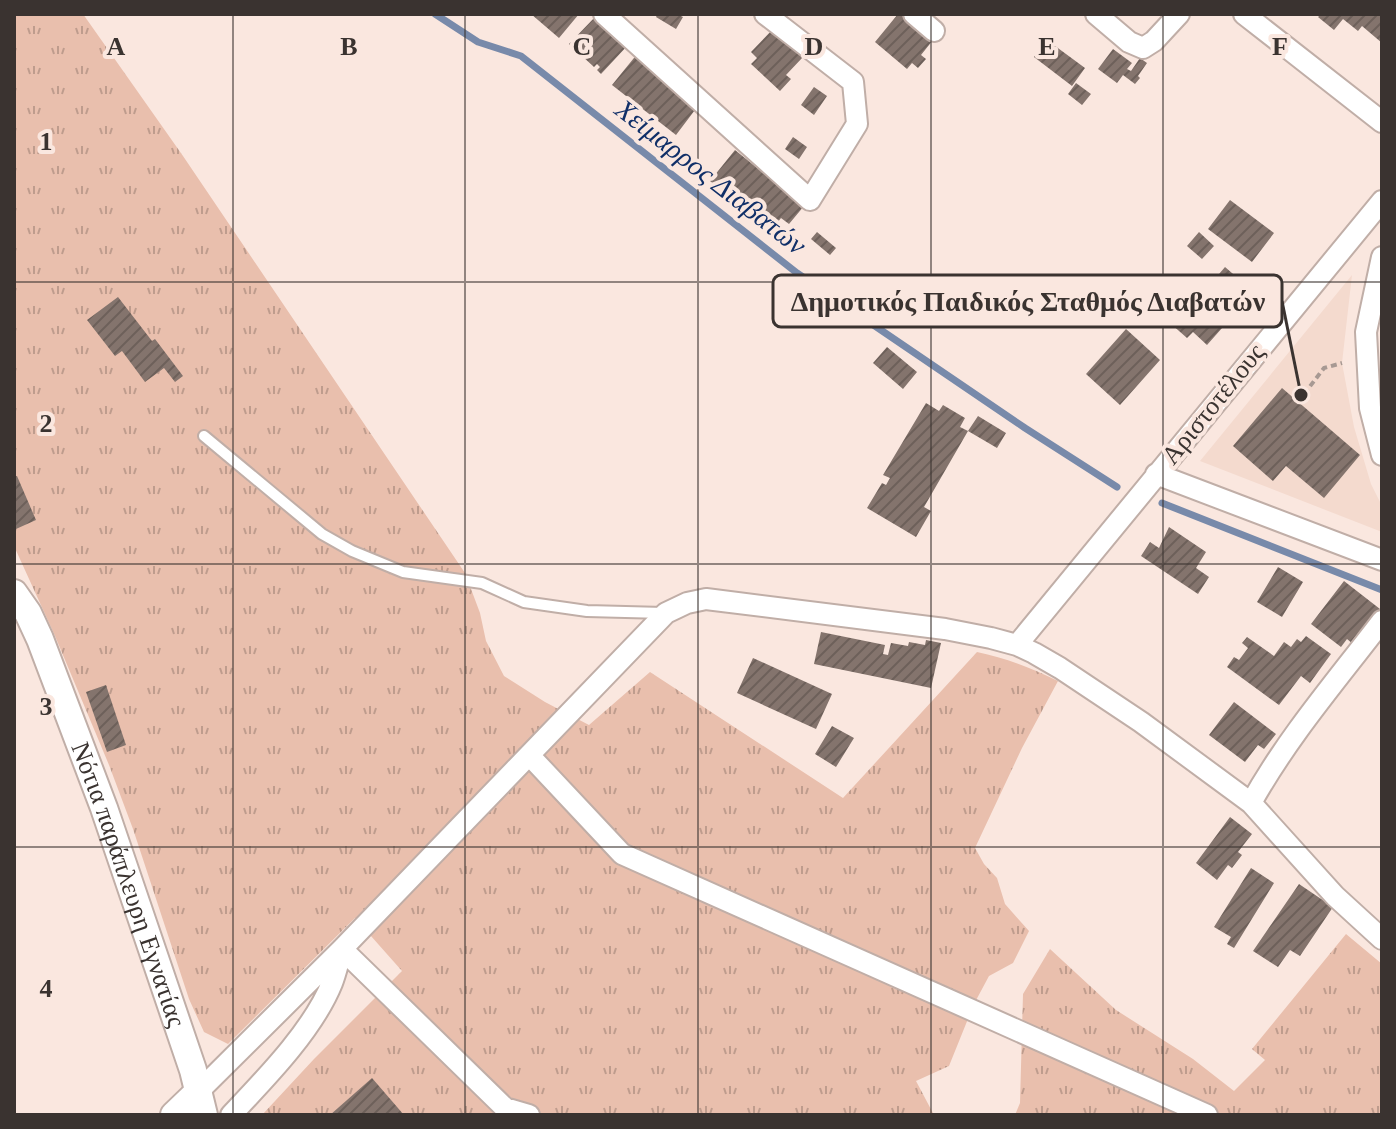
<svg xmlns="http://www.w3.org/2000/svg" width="1396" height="1129" font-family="Georgia,serif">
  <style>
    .built { fill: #f4dace }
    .grass { fill: url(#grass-tufts) }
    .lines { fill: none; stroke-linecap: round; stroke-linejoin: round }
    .stream { stroke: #788aaa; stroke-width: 7 }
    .building { fill: url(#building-hatch) }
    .service-casing { stroke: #c0aea7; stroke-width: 14 }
    .minor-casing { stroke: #c0aea7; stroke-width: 24 }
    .tertiary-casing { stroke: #c0aea7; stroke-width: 30 }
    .path { stroke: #a79993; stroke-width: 4; stroke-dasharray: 6 4; stroke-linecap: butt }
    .service { stroke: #fff; stroke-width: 10 }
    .minor { stroke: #fff; stroke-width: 20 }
    .tertiary { stroke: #fff; stroke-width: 26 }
    .grid { fill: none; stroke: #3a3330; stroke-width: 2; stroke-opacity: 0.55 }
    .labels { text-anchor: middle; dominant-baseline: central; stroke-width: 8; stroke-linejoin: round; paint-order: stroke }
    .street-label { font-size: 26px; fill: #3a3330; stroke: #fae7df }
    .water-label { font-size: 28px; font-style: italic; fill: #102f68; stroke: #fae7df }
    .grid-label { font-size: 26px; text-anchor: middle; font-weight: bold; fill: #3a3330; stroke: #fae7df; stroke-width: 8; stroke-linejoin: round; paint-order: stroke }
    .leader { fill: none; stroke: #3a3330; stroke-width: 3 }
    .callout-dot { fill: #3a3330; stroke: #fae7df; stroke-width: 3 }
    .callout { fill: #fae7df; stroke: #3a3330; stroke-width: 3 }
    .callout-label { font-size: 28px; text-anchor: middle; font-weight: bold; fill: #3a3330 }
  </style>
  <defs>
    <pattern id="grass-tufts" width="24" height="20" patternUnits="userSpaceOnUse" patternTransform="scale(2)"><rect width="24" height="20" fill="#e9bfad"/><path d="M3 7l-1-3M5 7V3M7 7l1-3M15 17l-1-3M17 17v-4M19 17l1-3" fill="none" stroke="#be9c8d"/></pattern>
    <pattern id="building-hatch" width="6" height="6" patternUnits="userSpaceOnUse" patternTransform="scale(2)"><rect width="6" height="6" fill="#84746d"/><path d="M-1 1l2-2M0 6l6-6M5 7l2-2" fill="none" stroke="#6d605a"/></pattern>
  </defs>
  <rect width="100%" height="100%" fill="#fae7df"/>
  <!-- built -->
  <path class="built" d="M1352 275 1342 363 1354 427 1371 484 1382 506V532L1200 461Z"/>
  <!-- grass -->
  <path class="grass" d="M14 14H83L183 156 465 573 480 613 486 641 504 676 545 702 589 725 650 672 843 798 977 652C1006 658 1031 668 1058 681L1022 748 975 848 984 864 997 878 1005 904 1029 931 1013 963 989 976 974 1004 949 1066 916 1081 934 1115H262L314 1059 402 971 355 918 228 1044 204 1032 189 999 133 829 109 765 55 636 14 546Z
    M1346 934 1382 964V1115H1015L1020 1103 1023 994 1050 949 1116 1010 1193 1059 1234 1091 1265 1060 1252 1049Z"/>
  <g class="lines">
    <!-- stream -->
    <path class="stream" d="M435 14 478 42 521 56 797 273 1025 428 1117 487
      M1162 503 1382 590"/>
  </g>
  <!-- building -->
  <path class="building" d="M531 14H579L559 38Z
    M658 14H677L683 17 676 29 656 17Z
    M898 14H902L933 40 921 55 926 59 918 68 912 63 907 69 875 42Z
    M1321 14H1382V43L1362 26 1358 31 1343 19 1334 30 1318 17Z
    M596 16 628 45 601 74 597 70 600 67 597 64 594 67 569 44Z
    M773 29 803 57 786 75 791 79 780 91 751 64 757 58 751 52Z
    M1047 40 1085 68 1072 86 1034 57Z
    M1113 49 1132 63 1127 69 1131 71 1140 58 1147 63 1138 76 1140 78 1135 84 1123 75 1117 83 1098 69Z
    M638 53 701 102 676 135 612 85Z
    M1076 83 1091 94 1082 105 1068 94Z
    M814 87 827 96 814 115 801 105Z
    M793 137 807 147 799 159 785 149Z
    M735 150 804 206 789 224 781 218 771 231 710 181Z
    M1230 200 1274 233 1252 262 1208 229Z
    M817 232 836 248 830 255 811 239Z
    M1199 232 1214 246 1202 259 1187 246Z
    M1225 267 1254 292 1207 345 1193 332 1187 338 1162 316 1176 301 1185 308 1200 292 1202 294Z
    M118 297 152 341 155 339 183 376 175 382 164 368 145 382 122 351 115 356 87 320Z
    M1126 329 1160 360 1120 405 1086 374Z
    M887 347 917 372 903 389 873 363Z
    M1282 388 1360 455 1324 498 1286 466 1273 481 1233 446Z
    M926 403 939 411 943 405 965 418 960 427 968 431 978 416 1006 433 997 448 968 431 924 507 931 511 916 537 867 508 882 483 886 485 890 478 883 475Z
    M17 476 36 520 16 529 14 524V477Z
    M1169 527 1206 552 1196 568 1209 577 1198 594 1141 556 1150 542 1159 548Z
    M1278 567 1303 582 1282 617 1257 602Z
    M1344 581 1380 609 1353 644 1347 639 1341 647 1311 624Z
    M821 632 885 645 883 654 888 655 891 643 908 646 909 642 925 645 926 640 941 643 931 688 814 664Z
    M1306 636 1331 654 1310 683 1301 676 1279 705 1227 667 1234 657 1239 660 1248 648 1242 643 1247 637 1274 656 1284 642 1291 647 1297 639 1301 642Z
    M753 658 832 694 816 729 737 693Z
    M106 685 126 745 107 752 86 692Z
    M1234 702 1276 734 1264 749 1258 745 1245 762 1209 735Z
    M832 726 854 738 836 767 815 754Z
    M1230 817 1252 834 1238 852 1242 855 1232 868 1228 865 1217 880 1196 863Z
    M1251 868 1274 883 1234 948 1227 944 1231 937 1214 927Z
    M1299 884 1333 907 1300 956 1290 950 1278 967 1253 951Z
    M372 1078 404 1115H330Z"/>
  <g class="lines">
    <!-- service casing -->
    <g class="service-casing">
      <path id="service" d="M204 436 322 534 352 551 403 572 482 583 524 602 587 611 664 613"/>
    </g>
    <!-- minor casing -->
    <g class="minor-casing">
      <path id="minor" d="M604 14 810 200 857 124 853 82 765 14
        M914 14 934 31
        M1096 14 1129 42 1143 48 1154 41 1179 14
        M1244 14 1382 122
        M1382 257 1366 332 1370 408 1382 455
        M1156 474 1382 560
        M1017 645 1382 201
        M530 756 622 854 1207 1115
        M1251 803C1287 738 1337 680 1382 621
        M342 949 505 1108 529 1115
        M199 1091 342 949 666 613 687 603 706 599 945 629 991 638 1017 645 1034 653 1060 668 1141 722 1251 803 1335 896 1382 939
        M231 1115C266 1078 313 1030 332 983 336 973 338 963 341 953"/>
    </g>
    <!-- tertiary casing -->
    <g class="tertiary-casing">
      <g id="tertiary">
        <path id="s1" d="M14 593 28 613 40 639 104 808 193 1070 204 1115"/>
        <path d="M174 1115 199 1091"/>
      </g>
    </g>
    <!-- path -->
    <path class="path" d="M1298 402 1324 368 1342 363"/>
    <!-- service -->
    <use href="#service" class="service"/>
    <!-- minor -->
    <use href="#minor" class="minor"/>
    <!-- tertiary -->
    <use href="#tertiary" class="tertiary"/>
  </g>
  <!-- grid -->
  <path class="grid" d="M233 14V1115M465 14V1115M698 14V1115M931 14V1115M1163 14V1115M14 282H1382M14 564H1382M14 847H1382"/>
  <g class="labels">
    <!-- street labels -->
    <g class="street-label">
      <text transform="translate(1213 404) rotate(-51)">Αριστοτέλους</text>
      <text stroke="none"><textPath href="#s1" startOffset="314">Νότια παράπλευρη Εγνατίας</textPath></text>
    </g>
    <!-- water labels -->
    <g class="water-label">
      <text transform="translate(711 177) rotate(38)">Χείμαρρος Διαβατών</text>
    </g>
  </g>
  <g class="grid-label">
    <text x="116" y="55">A</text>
    <text x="349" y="55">B</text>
    <text x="582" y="55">C</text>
    <text x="814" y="55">D</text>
    <text x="1047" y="55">E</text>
    <text x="1280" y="55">F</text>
    <text x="46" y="150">1</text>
    <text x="46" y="432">2</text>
    <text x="46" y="715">3</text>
    <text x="46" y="997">4</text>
  </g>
  <!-- callouts -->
  <path class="leader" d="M1301 395L1282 301"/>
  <circle class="callout-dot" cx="1301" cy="395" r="8"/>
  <rect class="callout" x="773" y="275" width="509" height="52" rx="8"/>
  <g class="callout-label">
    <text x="1028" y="311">Δημοτικός Παιδικός Σταθμός Διαβατών</text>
  </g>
  <!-- border -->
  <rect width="1396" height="1129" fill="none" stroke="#3a3330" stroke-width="32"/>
</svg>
